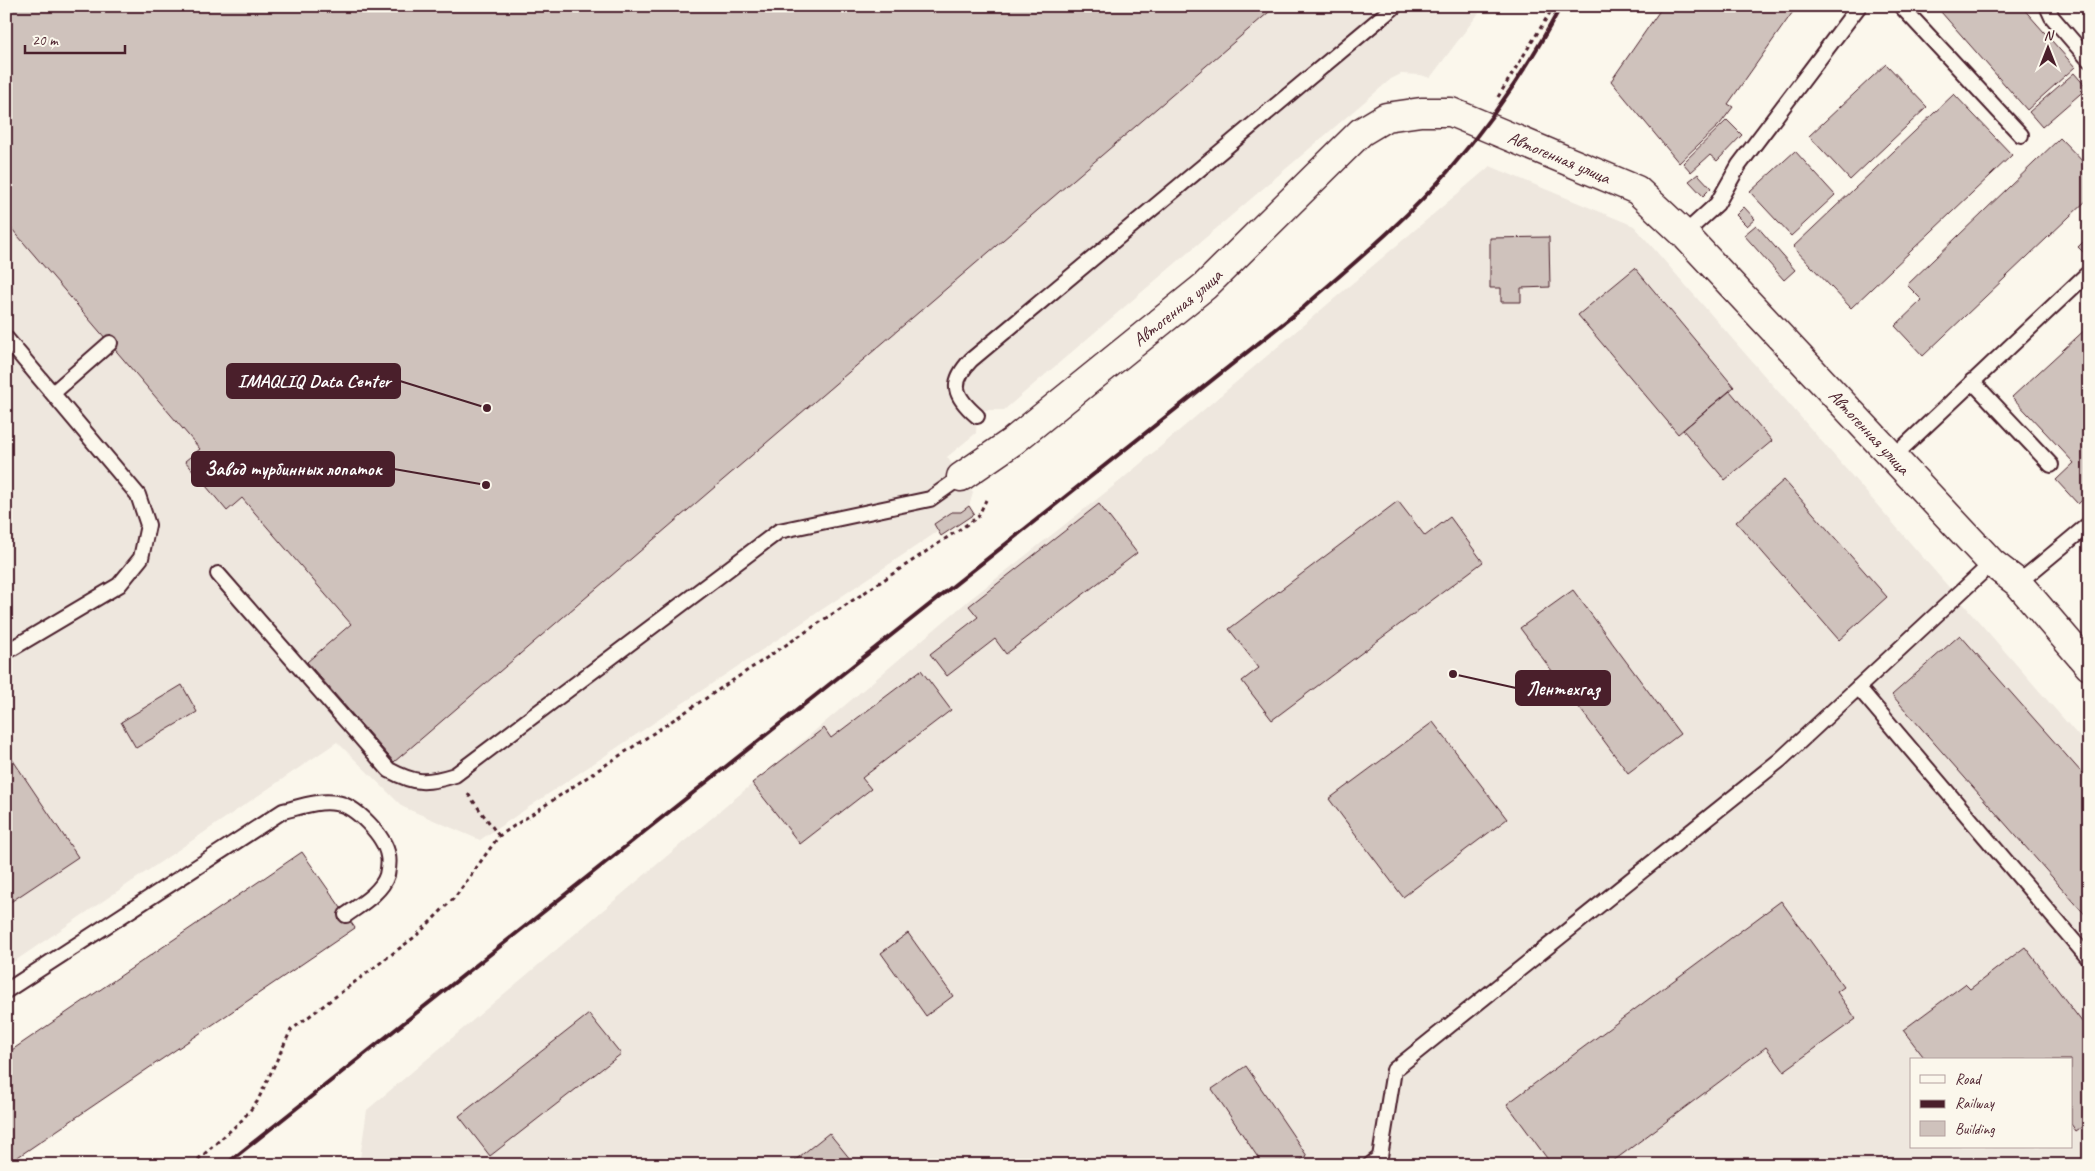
<svg xmlns="http://www.w3.org/2000/svg" width="2095" height="1171" font-family="Caveat,sans-serif">
<rect width="100%" height="100%" fill="#fbf7ec"/>
<filter id="ink" filterUnits="userSpaceOnUse"><feTurbulence type="fractalNoise" baseFrequency=".02" numOctaves="2"/><feDisplacementMap in="SourceGraphic" scale="10" xChannelSelector="R" yChannelSelector="G"/><feConvolveMatrix kernelMatrix="1 2 1 2 8 2 1 2 1" color-interpolation-filters="sRGB"/></filter>
<g filter="url(#ink)">
<path fill="#eee7de" fill-rule="evenodd" d="M6,6H1484L1430,78L1421,75L1401,74L1391,79L1004,410H981L977,416L976,433L947,457L973,493L969,506L974,514L941,536L937,532L480,840L403,807L337,742L6,967Z
M1490,166L1634,226L2089,748V1165H359L367,1110L968,601L1120,481ZM1911,1060H2071V1147H1911Z"/>
<path fill="#cfc2bc" stroke="#4a1f2b" d="M6,6H1276L394,762L307,662L351,624L242,498L227,511L185,461L200,449L6,222Z
M1663,6H1797L1728,104L1733,107L1720,124L1679,163L1611,81Z
M1947,6H2021L2075,67L2027,110L1941,12Z
M1886,64L1927,107L1850,180L1809,136Z
M2074,73L2087,88L2042,127L2029,112Z
M1954,94L2012,155L1851,308L1793,247Z
M1727,120L1742,135L1717,161L1710,155L1691,172L1683,163Z
M2060,138L2089,168V198L1923,356L1895,326L1922,300L1907,285Z
M1795,151L1835,195L1791,236L1750,192Z
M1698,174L1711,188L1703,196L1689,181Z
M1744,207L1755,219L1747,226L1736,215Z
M1756,225L1795,270L1784,280L1744,235Z
M2089,236V258L2078,247Z
M1549,237L1550,287L1521,288V302H1501V288H1490V238Z
M1635,268L1734,387L1678,434L1578,315Z
M2089,326V494L2078,504L2056,480L2074,463L2012,397Z
M1730,391L1772,441L1725,480L1683,430Z
M1784,480L1887,597L1839,640L1736,522Z
M1398,501L1425,536L1450,517L1483,562L1272,720L1242,681L1259,668L1229,629Z
M1099,504L1137,553L1006,654L995,639L947,676L930,654L978,617L969,606Z
M969,506L974,514L941,536L934,524L952,512H961Z
M1573,590L1680,734L1628,773L1520,628Z
M1960,635L2089,781V919L1892,695Z
M921,670L951,710L862,778L871,789L800,844L752,783L824,728L831,738Z
M182,685L197,712L136,748L121,722Z
M1433,722L1507,819L1403,897L1329,799Z
M6,750L78,857L6,905Z
M302,852L355,928L6,1165V1054Z
M1781,901L1844,987L1837,992L1856,1019L1784,1071L1766,1047L1608,1165H1552L1507,1104Z
M908,933L953,996L926,1016L881,953Z
M2025,947L2089,1031V1122L2076,1131L2071,1124V1060H1926L1903,1030L1965,984L1970,989Z
M589,1014L621,1054L490,1156L459,1116Z
M1246,1066L1307,1156L1294,1165H1263L1212,1089Z
M829,1133L855,1165H789Z"/>
<g fill="none" stroke-linecap="round" stroke-linejoin="round">
<defs>
<path id="service" d="M1901,6L2021,135
M2047,6L2052,17L2089,60
M1684,234L1717,204L1739,165L1859,6
M6,338L138,495L148,525L141,558L119,585L6,652
M1972,381L2051,465
M53,393L110,343
M977,416C954,396 949,383 971,360L1395,6
M1893,457L2086,275
M218,574L389,770C415,784 426,784 455,775L779,531L930,499L961,477
M2018,583L2089,524
M1858,687L2089,959
M6,991L283,811C300,807 318,800 336,803C355,805 385,836 388,856C389,860 388,870 387,875C382,892 360,905 346,915
M1370,1165L1380,1157L1394,1070L1780,760L1992,563"/>
<g id="minor">
<path id="s1" d="M961,477L1012,442L1205,286L1361,132L1386,117L1421,112H1451L1637,190L1684,234L1992,563L2018,583L2089,666"/>
</g>
</defs>
<use href="#service" stroke="#4a1f2b" stroke-width="18"/>
<use href="#minor" stroke="#4a1f2b" stroke-width="31"/>
<path stroke="#4a1f2b" stroke-width="3" stroke-dasharray="4 4" stroke-linecap="butt" d="M1498,97L1554,6
M468,794L499,836
M192,1165L241,1121L257,1102L291,1030L416,936L456,896L499,836L978,517L986,500"/>
<use href="#service" stroke="#fbf7ec" stroke-width="14"/>
<use href="#minor" stroke="#fbf7ec" stroke-width="28"/>
<path stroke="#4a1f2b" stroke-width="4" d="M225,1165L1304,307C1354,263 1406,220 1450,169C1493,119 1530,64 1561,6"/>
</g>
</g>
<g text-anchor="middle" stroke-width="4" stroke-linejoin="round" paint-order="stroke">
<g font-size="18" fill="#4a1f2b" stroke="#fbf7ec">
<text dy="6" stroke="none"><textPath href="#s1" startOffset="741">Автогенная улица</textPath></text>
<text dy="6" stroke="none"><textPath href="#s1" startOffset="275">Автогенная улица</textPath></text>
<text dy="6" stroke="none"><textPath href="#s1" startOffset="1161">Автогенная улица</textPath></text>
</g>
</g>
<path fill="none" stroke="#4a1f2b" stroke-width="2" d="M487 408L400 381M486 485L394 469M1453 674L1516 688"/>
<g fill="#4a1f2b" stroke="#fbf7ec" stroke-width="2">
<circle cx="487" cy="408" r="5"/>
<circle cx="486" cy="485" r="5"/>
<circle cx="1453" cy="674" r="5"/>
</g>
<g fill="#4a1f2b" stroke="#4a1f2b" stroke-width="2">
<rect x="227" y="364" width="173" height="34" rx="5"/>
<rect x="192" y="452" width="202" height="34" rx="5"/>
<rect x="1516" y="671" width="94" height="34" rx="5"/>
</g>
<g font-size="19" text-anchor="middle" font-weight="bold" fill="#fff">
<text x="314" y="387">IMAQLIQ Data Center</text>
<text x="293" y="475">Завод турбинных лопаток</text>
<text x="1563" y="695">Лентехгаз</text>
</g>
<rect width="2095" height="1171" fill="none" stroke="#fbf7ec" stroke-width="25"/>
<rect x="12" y="12" width="2070" height="1146" fill="none" stroke="#4a1f2b" stroke-width="2" filter="url(#ink)"/>
<rect x="1910" y="1058" width="162" height="90" fill="#fbf7ec" stroke="#b4a19f"/>
<rect x="1920" y="1075" width="25" height="8" fill="#fbf7ec" stroke="#b4a19f"/>
<text x="1955" y="1084" font-size="15" fill="#4a1f2b">Road</text>
<rect x="1920" y="1100" width="25" height="8" fill="#4a1f2b" stroke="#b4a19f"/>
<text x="1955" y="1108" font-size="15" fill="#4a1f2b">Railway</text>
<rect x="1920" y="1121" width="25" height="15" fill="#cfc2bc" stroke="#b4a19f"/>
<text x="1955" y="1134" font-size="15" fill="#4a1f2b">Building</text>
<g transform="translate(2048 48)" stroke="#fbf7ec" stroke-width="4" paint-order="stroke">
<path d="M0-4L9 19L0 12L-9 19Z" fill="#4a1f2b"/>
<text y="-8" font-size="14" font-weight="bold" text-anchor="middle" fill="#4a1f2b">N</text>
</g>
<path d="M25 45v8h100v-8" fill="none" stroke="#4a1f2b" stroke-width="2.5"/>
<text x="32" y="45" font-size="15" fill="#4a1f2b" stroke="#fbf7ec" stroke-width="4" paint-order="stroke">20 m</text>
</svg>
